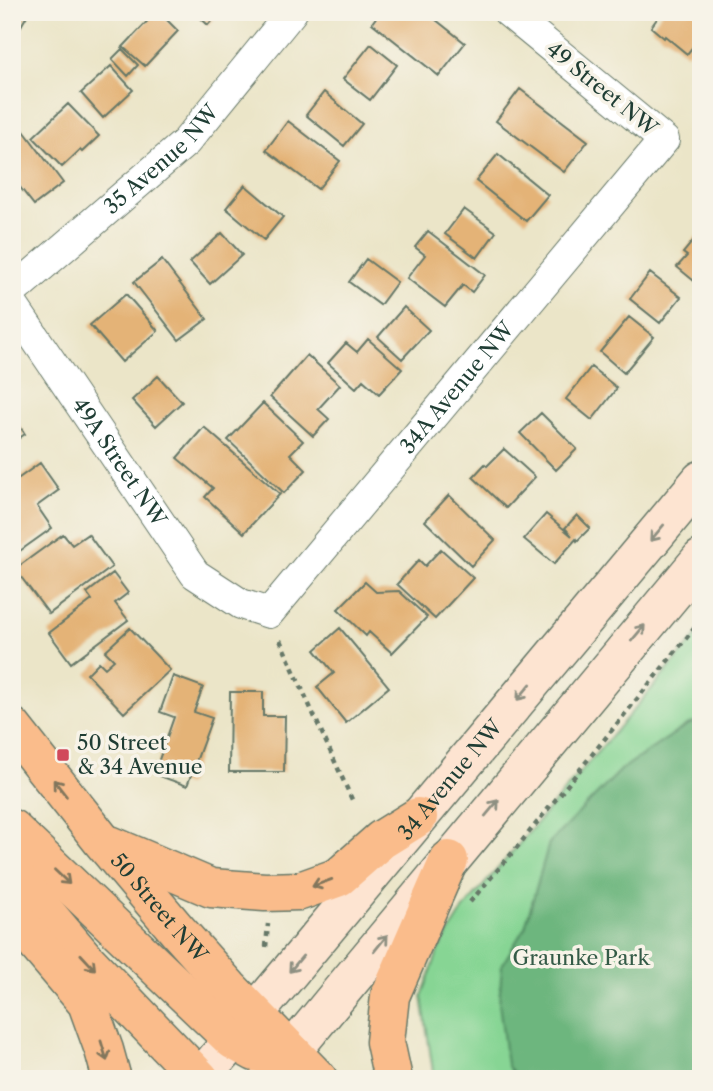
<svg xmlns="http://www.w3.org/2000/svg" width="713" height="1091" font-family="'Libre Caslon Text',serif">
<rect width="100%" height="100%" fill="#f7f3e8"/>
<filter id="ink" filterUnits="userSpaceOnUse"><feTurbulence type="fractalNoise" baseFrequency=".0143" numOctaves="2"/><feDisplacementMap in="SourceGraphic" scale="14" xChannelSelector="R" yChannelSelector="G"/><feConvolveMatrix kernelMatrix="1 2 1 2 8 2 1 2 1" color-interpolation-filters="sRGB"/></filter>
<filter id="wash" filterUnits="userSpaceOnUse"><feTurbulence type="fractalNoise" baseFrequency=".00686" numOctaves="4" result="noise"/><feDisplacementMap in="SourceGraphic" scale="28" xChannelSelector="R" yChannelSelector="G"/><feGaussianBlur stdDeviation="1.57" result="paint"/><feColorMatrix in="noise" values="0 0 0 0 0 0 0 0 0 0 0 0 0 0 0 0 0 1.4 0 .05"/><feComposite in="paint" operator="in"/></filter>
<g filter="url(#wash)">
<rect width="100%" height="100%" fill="#ebe5c8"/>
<path fill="#87d594" stroke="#538964" stroke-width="2" d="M701,631V1079H434L422,996L439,949L465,907Z"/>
<path fill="#6db67e" stroke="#467a59" stroke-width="2" d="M701,720V1079H517L507,1065L499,1003L502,965L525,927L549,843L622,769L687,725Z"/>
<g id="blocks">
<path fill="#e4b377" d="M12,12H29L17,33L12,30Z
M156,12H159L178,31L145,66L123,47Z
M194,12H219L208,25Z
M380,12H426L465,43L439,76L372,23Z
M662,12H701V37L687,54L665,36L664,38L651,27Z
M371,44L397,65L370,100L343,79Z
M122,49L138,65L128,76L112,59Z
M111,66L133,90L103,118L81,93Z
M520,89L588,141L564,172L496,121Z
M324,92L362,124L344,146L306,115Z
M68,104L99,136L82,152L80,150L62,167L33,137Z
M288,121L340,161L318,189L266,150Z
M24,131L63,183L34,205L12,177V140Z
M498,154L548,195L526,221L476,181Z
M245,185L283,217L264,240L226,208Z
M464,209L496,232L477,258L445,234Z
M428,231L485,275L472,292L463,285L445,307L407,278L425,255L415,247Z
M701,231V282L699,285L677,267L687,256L683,253Z
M222,233L242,255L210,284L190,262Z
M366,259L397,282L380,305L349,282Z
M162,260L207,319L179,340L134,282Z
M650,273L681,297L660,323L630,299Z
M126,294L158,331L122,362L90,325Z
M404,307L429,330L402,359L378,337Z
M629,317L654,337L624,373L600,352Z
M368,339L402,369L379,394L363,380L356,388L328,363L346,343L357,352Z
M307,355L340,385L318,409L329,419L313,436L270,397Z
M591,367L617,388L592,420L566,399Z
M158,376L182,402L156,426L132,400Z
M263,403L303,441L290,454L306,470L284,493L228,440Z
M541,413L577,449L556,470L520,433Z
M12,415L25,434L12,443Z
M204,427L280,494L244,533L205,497L213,488L177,458Z
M504,449L535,477L506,508L473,477L485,464L487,466Z
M40,463L59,490L37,506L52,528L17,553L12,547V483Z
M449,495L495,540L471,566L425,521Z
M546,514L572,536L565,528L577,515L590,528L577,541L576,539L554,564L524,539Z
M63,534L72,545L88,534L112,567L49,614L15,569Z
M441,549L473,578L435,619L397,584L419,560L425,566Z
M113,573L128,593L115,603L128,620L71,663L49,633L92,600L87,593Z
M365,582L376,592L399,591L427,617L392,653L369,632L366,636L338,609Z
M130,628L170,670L124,713L87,674L99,662L105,668L114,660L105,651Z
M340,628L389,687L346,723L317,687L334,673L315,650Z
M173,676L203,687L194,712L212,718L187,786L154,774L174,717L160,712Z
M230,692H263V716H285L284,772H229Z"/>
</g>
</g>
<g filter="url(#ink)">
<use href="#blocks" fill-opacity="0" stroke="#667868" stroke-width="2"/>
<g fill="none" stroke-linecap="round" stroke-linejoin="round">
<defs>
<g id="street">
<path id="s1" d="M12,292L186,142L292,12"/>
<path id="s2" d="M12,304L195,574L241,604L269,613L664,140L508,12"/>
</g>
<g id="secondary">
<path id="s3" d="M200,1079L701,480"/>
<path d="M269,1079C412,905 556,732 701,559"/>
</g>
<g id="primary">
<path id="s4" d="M12,727L102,841L177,930L229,988L318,1079"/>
<path d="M12,829L233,1040L255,1052L272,1056L291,1052"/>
<path d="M110,845L211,888L265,892L300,891L339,877L381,840L418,817"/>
<path d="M12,873L84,958L200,1079"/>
<path d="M12,915L87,1003L104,1050L112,1079"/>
<path d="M393,1079L385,1042L390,996L449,860"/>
</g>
</defs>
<use href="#street" stroke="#667868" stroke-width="32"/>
<use href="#secondary" stroke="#667868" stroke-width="41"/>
<use href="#primary" stroke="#667868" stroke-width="41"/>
<path stroke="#667868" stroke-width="4.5" stroke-dasharray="5 5" stroke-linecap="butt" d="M280,640L354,804
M470,902L514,851L701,620
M266,947L268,924"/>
<use href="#street" stroke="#fff" stroke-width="30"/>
<use href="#secondary" stroke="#fde4d1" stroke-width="38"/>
<use href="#primary" stroke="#fabc8b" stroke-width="38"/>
</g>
<defs><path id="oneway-shaft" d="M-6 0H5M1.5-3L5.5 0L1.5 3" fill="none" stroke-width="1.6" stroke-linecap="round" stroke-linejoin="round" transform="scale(1.75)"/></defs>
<g stroke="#8e9082">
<use href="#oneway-shaft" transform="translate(657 533) rotate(130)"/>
<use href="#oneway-shaft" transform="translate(638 633) rotate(-50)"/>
<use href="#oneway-shaft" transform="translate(524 692) rotate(130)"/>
<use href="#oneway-shaft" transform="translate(492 808) rotate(-50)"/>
<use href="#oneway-shaft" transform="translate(381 943) rotate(-51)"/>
<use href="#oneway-shaft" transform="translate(296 964) rotate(130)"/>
</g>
<g stroke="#82765b">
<use href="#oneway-shaft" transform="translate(60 788) rotate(-128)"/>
<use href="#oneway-shaft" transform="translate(62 877) rotate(44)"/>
<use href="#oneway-shaft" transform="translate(322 883) rotate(160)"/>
<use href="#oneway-shaft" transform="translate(88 962) rotate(47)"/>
<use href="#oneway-shaft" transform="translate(104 1051) rotate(73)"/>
</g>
</g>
<rect fill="#d1495b" stroke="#f7f3e8" stroke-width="2.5" x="56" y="748" width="14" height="14" rx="3.5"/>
<g text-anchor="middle" stroke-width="7" stroke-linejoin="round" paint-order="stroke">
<g font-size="21" fill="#1f3d34" stroke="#f7f3e8">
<text transform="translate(602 89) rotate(39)" y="7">49 Street NW</text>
<text dy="7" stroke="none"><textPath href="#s1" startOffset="200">35 Avenue NW</textPath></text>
<text dy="7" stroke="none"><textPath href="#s2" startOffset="704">34A Avenue NW</textPath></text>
<text dy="7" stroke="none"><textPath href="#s2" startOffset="191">49A Street NW</textPath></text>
<text dy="7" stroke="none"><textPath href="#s3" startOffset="390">34 Avenue NW</textPath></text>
<text dy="7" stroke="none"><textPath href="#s4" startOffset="233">50 Street NW</textPath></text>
</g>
<g font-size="21" fill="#1f3d34" stroke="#f7f3e8" text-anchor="start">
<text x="77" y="750">50 Street<tspan x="77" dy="24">&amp; 34 Avenue</tspan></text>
</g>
<g font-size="21" fill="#345b47" stroke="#f7f3e8">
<text x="581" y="965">Graunke Park</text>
</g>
</g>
<rect width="713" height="1091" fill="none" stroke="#f7f3e8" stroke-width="42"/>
</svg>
